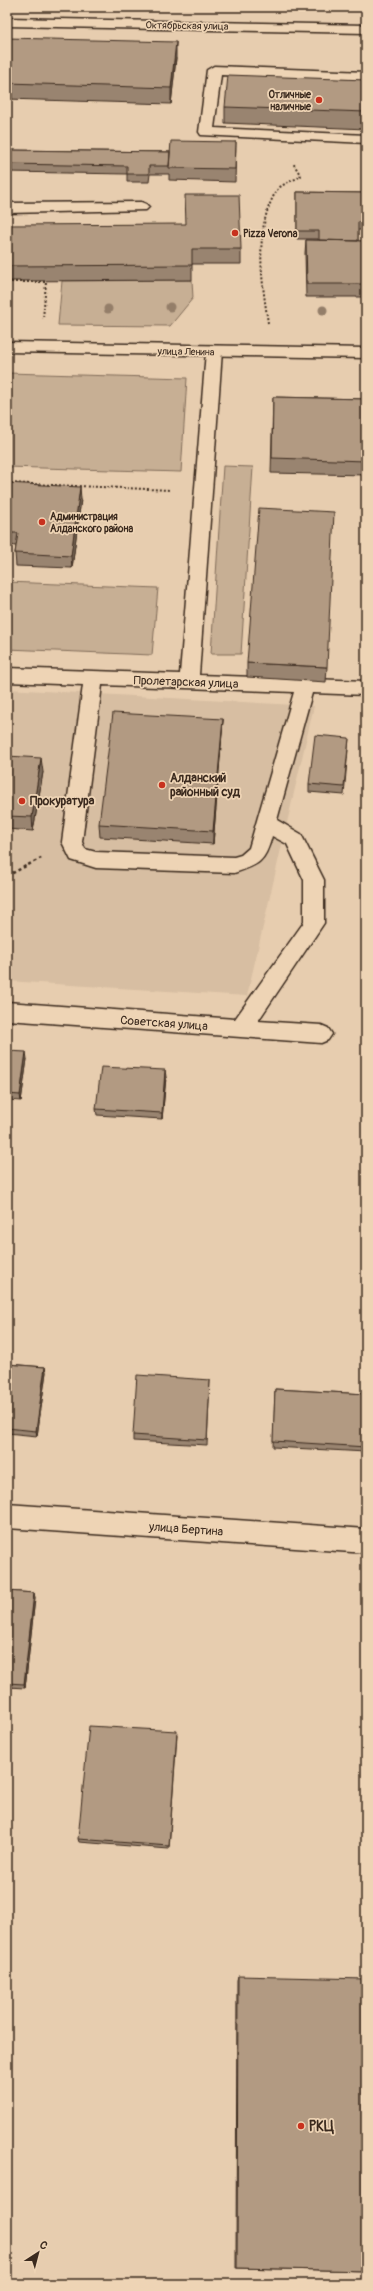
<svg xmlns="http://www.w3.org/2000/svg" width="373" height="2291" font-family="Pangolin,sans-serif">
<rect width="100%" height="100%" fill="#e7cdaf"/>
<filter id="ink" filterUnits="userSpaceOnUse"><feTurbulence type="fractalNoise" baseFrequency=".025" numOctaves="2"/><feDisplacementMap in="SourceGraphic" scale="8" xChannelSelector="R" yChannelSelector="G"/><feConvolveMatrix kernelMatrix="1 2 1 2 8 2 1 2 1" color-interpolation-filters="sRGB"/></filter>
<g filter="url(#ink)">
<path fill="#d7bea2" d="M7,689L314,706L247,996L7,981Z"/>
<path fill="#c7af94" stroke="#816c59" d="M192,280L193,298L170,326L58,325L62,281Z
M7,373L187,378L181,472L7,467Z
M223,466L253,467L241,654H211Z
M7,582L158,588L152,655L7,649Z"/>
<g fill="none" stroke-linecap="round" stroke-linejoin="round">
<defs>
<path id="minor" d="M214,66L366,72V80L221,75L214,128L366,135V143L201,135L199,132L207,70Z
M141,202L146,204L149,207L146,210L7,213V203Z
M214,346L220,347L222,351L199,675L366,681V695L312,693L277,820L301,834L324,880V923L258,1021L321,1025L328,1028L332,1034L328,1040L321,1043L7,1020V1002L235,1019L304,922V880L287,844L272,836C265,862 259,865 234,873L96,868L71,860L62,842L83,685L7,682V668L180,674L206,351L208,347ZM102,685L294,692L249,848L241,855L234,857L96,852L85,849L82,842Z
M7,1504L366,1529V1553L7,1528Z"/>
<path id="major" d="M7,18L366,25V33L7,26Z
M7,342L366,348V358L7,352Z"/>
</defs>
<use href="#minor" stroke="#3b2a1e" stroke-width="3"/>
<use href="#major" stroke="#3b2a1e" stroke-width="3"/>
<path stroke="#3b2a1e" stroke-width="2" stroke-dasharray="2 2" stroke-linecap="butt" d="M7,282H46L43,319
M268,323C262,281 253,228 277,190C281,184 295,180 301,176L293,163
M7,483L170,490"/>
<path stroke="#3b2a1e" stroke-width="2.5" stroke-dasharray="3 3" stroke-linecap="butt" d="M7,876L43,857"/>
<use href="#minor" fill="#eed4b5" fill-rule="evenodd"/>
<use href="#major" fill="#eed4b5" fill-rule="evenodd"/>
</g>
<g fill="#947e69">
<circle cx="170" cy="307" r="4.5"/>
<circle cx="108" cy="309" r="4.5"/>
<circle cx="323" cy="310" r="4.5"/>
</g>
<path fill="#998470" stroke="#3b2a1e" d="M7,38L176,58L171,104L7,99Z
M366,80V129L225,123V107Z
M236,142L235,182L169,180V174H150L149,182H127V174L7,172V150L170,152Z
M297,192L366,193V230H358V241H366V297H306L305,253L306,240H318V239H297Z
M7,225L241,249V264H192V280L7,281Z
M273,397L366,399V475L271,473Z
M7,483L81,499L72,568L16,566L15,553L16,546L7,545Z
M247,663L327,667L326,682L247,677Z
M223,719L222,733L213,844L100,837L99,824Z
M349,738L344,795L309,792V784Z
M7,756L43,772L33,831L7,829Z
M7,1051L27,1059L21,1101L7,1100Z
M166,1077L162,1119L97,1115L96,1109Z
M7,1364L45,1367L46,1372L37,1436L7,1433Z
M210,1380L207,1445L133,1441V1435Z
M275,1389L366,1394V1452L273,1447Z
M7,1591L34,1593L35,1598L25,1688L7,1687Z
M177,1735L169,1849L79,1842L78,1839Z
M238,1976L366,2271L236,2268L237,1980Z"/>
<path fill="#7d6c5b" stroke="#3b2a1e" d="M176,42V58L171,104V88Z
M80,487L81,499L72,568L71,556Z
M223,719L222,733L213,844V831Z
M41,758L43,772L33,831L32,817Z
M26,1052L27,1059L21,1101L20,1095Z
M165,1070L166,1077L162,1119V1113Z
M45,1367L46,1372L37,1436L36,1431Z
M34,1593L35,1598L25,1688L24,1684Z"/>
<path fill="#b29a82" stroke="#3b2a1e" d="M7,38L176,42L171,88L7,83Z
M228,75L366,80V112L225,107Z
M171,141L236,142L235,169L169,168Z
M7,150L170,152L169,166H149V174H127V166L7,164Z
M297,192L366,193V222H358V241L319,240V231H297Z
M185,195H239L241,249H192V265L7,266V225L186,224Z
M306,240L366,241V284H307Z
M273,397L366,399V461L272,458Z
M7,483L80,487L71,556L15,553L18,533H7Z
M259,508L334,512L327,667L247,663Z
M113,713L223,719L213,831L99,824Z
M315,735L349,738L344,787L309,784Z
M7,756L41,758L32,817L7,816Z
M7,1051L26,1052L20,1095L7,1094Z
M101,1067L165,1070L162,1113L96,1109Z
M7,1364L45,1367L36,1431L7,1428Z
M137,1375L210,1380L207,1440L133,1435Z
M275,1389L366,1394V1447L273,1441Z
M7,1591L34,1593L24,1684L7,1683Z
M89,1726L177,1731L169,1846L78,1839Z
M238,1976L366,1979V2271L237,2268Z"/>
</g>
<g fill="#c8321e" stroke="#eed4b5" stroke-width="1.5">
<circle cx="319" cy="100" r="4"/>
<circle cx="235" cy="233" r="4"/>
<circle cx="42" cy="522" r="4"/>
<circle cx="162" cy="785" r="4"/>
<circle cx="22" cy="801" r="4"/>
<circle cx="301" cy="2126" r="4"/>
</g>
<g text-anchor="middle" stroke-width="3.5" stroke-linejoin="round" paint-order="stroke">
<g font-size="10" fill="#3b2a1e" stroke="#eed4b5">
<text transform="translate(187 25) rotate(1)" y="4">Октябрьская улица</text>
<text transform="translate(186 351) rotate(1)" y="4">улица Ленина</text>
</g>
<g font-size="10" font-weight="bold" fill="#3b2a1e" stroke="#eed4b5" text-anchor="start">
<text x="311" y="98" text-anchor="end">Отличные<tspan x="311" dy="12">наличные</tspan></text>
<text x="243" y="237">Pizza Verona</text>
<text x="50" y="520">Администрация<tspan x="50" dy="12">Алданского района</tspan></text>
</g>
<g font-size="12" fill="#3b2a1e" stroke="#eed4b5">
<text transform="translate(186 682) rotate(2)" y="4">Пролетарская улица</text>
<text transform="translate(164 1023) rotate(4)" y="4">Советская улица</text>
<text transform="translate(186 1529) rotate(4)" y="4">улица Бертина</text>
</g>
<g font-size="12" font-weight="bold" fill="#3b2a1e" stroke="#eed4b5" text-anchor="start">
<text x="170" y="782">Алданский<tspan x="170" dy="14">районный суд</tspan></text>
<text x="30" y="805">Прокуратура</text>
</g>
<g font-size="14" font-weight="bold" fill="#3b2a1e" stroke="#eed4b5" text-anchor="start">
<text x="309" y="2131">РКЦ</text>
</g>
</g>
<rect width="373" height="2291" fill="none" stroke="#eed4b5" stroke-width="24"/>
<rect x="12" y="12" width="349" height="2267" fill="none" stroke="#3b2a1e" stroke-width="1.5" filter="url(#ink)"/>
<g transform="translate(38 2253) rotate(36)" stroke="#eed4b5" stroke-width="3" paint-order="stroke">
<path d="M0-3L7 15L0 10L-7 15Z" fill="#3b2a1e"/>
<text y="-6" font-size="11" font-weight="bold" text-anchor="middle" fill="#3b2a1e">С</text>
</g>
</svg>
